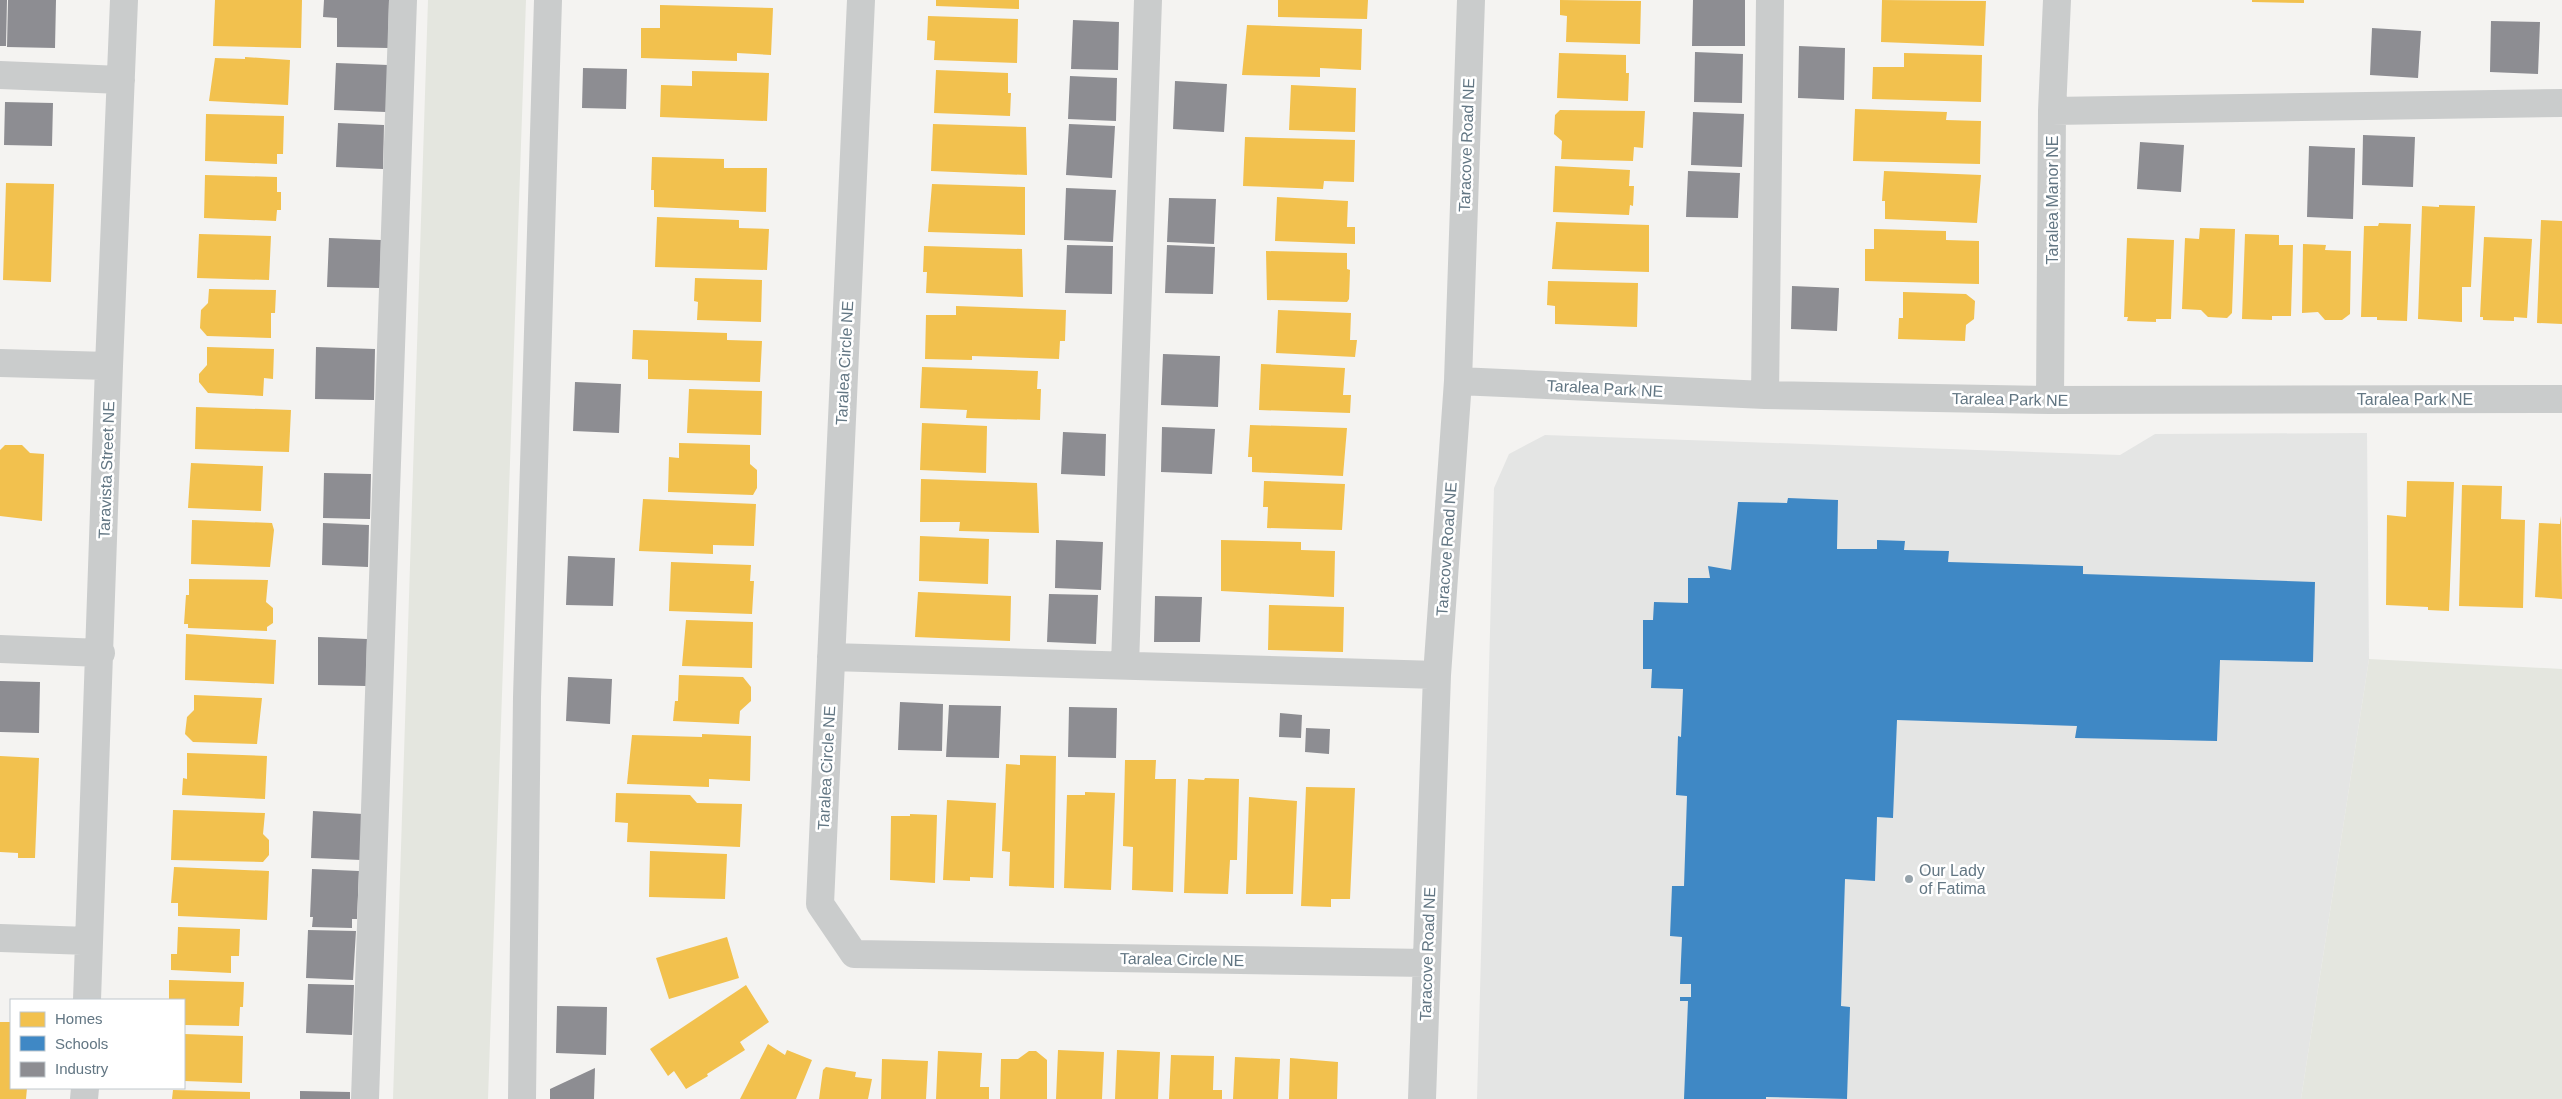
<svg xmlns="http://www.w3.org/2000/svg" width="2562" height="1099" font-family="Helvetica,sans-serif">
<rect width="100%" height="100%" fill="#f4f3f1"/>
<path fill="#e4e5e4" d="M2367,433L2369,659L2301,1099H1477L1494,488L1509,454L1545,435L2120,455L2155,434Z"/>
<path fill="#e4e6df" d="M428,0H526L488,1099H393Z
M2369,659L2562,669V1099H2301Z"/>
<path fill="#f2c14e" d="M215,0H302L301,48L213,46Z
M936,0H1019V9L936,6Z
M1278,0H1368L1367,19L1278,17Z
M1560,0L1641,1L1640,44L1566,42L1567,16L1560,15Z
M1882,0L1986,1L1984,46L1881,42Z
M2252,0H2304V3L2252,2Z
M660,5L773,8L771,55L737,53V61L641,58V28H660Z
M928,16L1018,19L1017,63L934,60L935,41L927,40Z
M1247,25L1362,29L1361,70L1320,68V77L1242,75Z
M1559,53L1626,55V73H1629L1628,101L1557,98Z
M1904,53L1982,55L1981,102L1872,99L1873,67H1904Z
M245,57L290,60L288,105L209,101L215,58L245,59Z
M936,70L1008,73V93H1011L1010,116L934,113Z
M692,71L769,73L767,121L660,117L661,85L692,86Z
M1291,85L1356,88L1355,132L1289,130Z
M1855,109L1947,112L1946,120L1981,121L1980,164L1853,161Z
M1560,110L1645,111L1643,148L1634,147L1633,161L1561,159L1562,141L1554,134L1555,115Z
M206,114L284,116L283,154H277V164L205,161Z
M933,124L1026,127L1027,175L931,171Z
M1245,137L1355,140L1354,182L1324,181L1323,189L1243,186Z
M652,157L724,159V168H767L766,212L654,207V190H651Z
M1555,166L1630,170L1629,186H1634L1633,206L1630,205L1629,215L1553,212Z
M1884,171L1981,175L1977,223L1885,219V201H1882Z
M205,175L277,177V192H281V210H277L276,221L204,218Z
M6,183L54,184L51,282L3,280Z
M932,184L1025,187V235L928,232Z
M1277,197L1348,201L1347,227H1355V244L1275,241Z
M2439,205L2475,206L2471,287H2462V322L2418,319L2422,206L2439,207Z
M657,217L739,220V228L769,229L767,270L655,267Z
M2541,220L2562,221V324L2537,323Z
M1556,222L1649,225V272L1552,269Z
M2379,223L2411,224L2407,321L2377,320V317H2361L2364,226H2378Z
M2200,228L2235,229L2232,313L2227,318L2208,317L2201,310L2182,309L2185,238L2199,239Z
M1874,229L1946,231V240L1979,241V284L1865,281V249H1874Z
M199,234L271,236L269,280L197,278Z
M2245,234L2279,235V245H2293L2291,316H2272V320L2242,319Z
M2484,237L2532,239L2527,318L2514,317V321L2483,320V317H2480Z
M2127,238L2174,240L2171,319H2156V322L2127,321L2128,317H2124Z
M2303,244L2326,245L2325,250L2351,251L2350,314L2342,320H2325L2318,312L2302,313Z
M924,246L1022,249L1023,297L926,293L927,272H923Z
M1266,251L1347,253V269L1350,270L1349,299L1347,302L1267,300Z
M695,278L762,280L761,322L697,320L698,302L694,301Z
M1548,281L1638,283L1637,327L1555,324V306L1547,305Z
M209,289L276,290L275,313H271V338L207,336L200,328L201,310L208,303Z
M1903,292L1966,294L1975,301L1974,319L1966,325L1965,341L1898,339L1899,318H1903Z
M956,306L1066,310L1065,341H1060L1059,359L972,356V360L925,359L926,315H956Z
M1278,310L1351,313L1350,340H1357L1355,357L1276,353Z
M633,330L727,333V340L762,341L760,382L648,379V360L632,359Z
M207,347L274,349L273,379L264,378L263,396L208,393L199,382V374L207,365Z
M1261,364L1345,368L1343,395H1351L1350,413L1259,410Z
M922,367L1038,371L1037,389H1041L1040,420L966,418L967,410L920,408Z
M689,389L762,391L761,435L687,433Z
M196,407L291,410L289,452L195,449Z
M922,423L987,426L986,473L920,470Z
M1250,425L1347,428L1343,476L1252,472V457H1248Z
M679,443L750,445V464L757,470V488L753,495L668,492L669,457L679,458Z
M5,445H22L30,453L44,454L42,521L0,516V450Z
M191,463L263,466L261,511L188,508Z
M921,479L1037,483L1039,533L959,531L960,522H920Z
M1264,481L1345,484L1342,530L1267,528L1268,507H1263Z
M2407,481L2454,482L2449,611L2428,610V607L2386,605L2387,515L2406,517Z
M2462,485L2502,486L2501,519L2525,520L2523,608L2459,606Z
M643,499L756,504L754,546L713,545V554L639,551Z
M2561,516L2562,599L2535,597L2539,523L2560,524Z
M192,520L272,523L274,530L270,567L191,564Z
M920,536L989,539L988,584L919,581Z
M1221,540L1301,542V550L1335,551L1334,597L1221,591Z
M671,562L751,565L750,581H754L752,614L669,611Z
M189,579L268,580L266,602L273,608V623L267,627V631L188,628V624H184L186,595H189Z
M918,592L1011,596L1010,641L915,637Z
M1269,605L1344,607L1343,652L1268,650Z
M686,620L753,622L752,668L682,666Z
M186,634L276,640L274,684L185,680Z
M679,675L743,677L751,687V701L740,711L739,724L673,721L675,701H678Z
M194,695L262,698L257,744L193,742L185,734L187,717L194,710Z
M702,734L751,736L750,781L709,779V787L627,784L632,735L702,737Z
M187,753L267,756L265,799L182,795L183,778L187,779Z
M1020,755L1056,756L1054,888L1009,886L1010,852L1002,851L1006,764L1020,765Z
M0,756L39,758L35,858H18V853L0,852Z
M1125,760H1156L1155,779H1176L1173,892L1132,890L1133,847L1123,846Z
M1205,778L1239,779L1237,860H1230L1228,894L1184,893L1188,779L1204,780Z
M1306,787L1355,788L1350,899H1331V907L1301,906Z
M1085,792L1115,793L1111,890L1064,888L1067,795H1085Z
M616,793L690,795L697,803L742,804L740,847L627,842L628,823L615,822Z
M1249,797L1297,801L1293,894H1246Z
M947,800L996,803L993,878L970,877V881L943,880Z
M173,810L265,813L263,834L269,840V855L263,862L171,860Z
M910,814L937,815L935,883L890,880L891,816H910Z
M650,851L727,854L725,899L649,897Z
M174,867L269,871L267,920L178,916V903H171Z
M178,927L240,929L239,956H231V973L171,970V954H177Z
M727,937L739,978L669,999L656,958Z
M169,980L244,982L243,1007H240L239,1026L184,1025V1000H169Z
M746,985L769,1022L740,1042L745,1050L707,1074L708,1076L686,1089L674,1071L668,1076L650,1049Z
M0,1022H11V1088H27L26,1099H0Z
M184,1034L243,1036L242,1083L184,1081Z
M768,1044L785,1055L787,1050L812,1060L796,1099H740Z
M1058,1050L1104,1052L1102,1099H1056Z
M1117,1050L1160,1052L1158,1099H1115Z
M938,1051L982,1053L980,1087H989V1099H936Z
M1029,1051H1036L1047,1060V1099H1000L1001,1059H1018Z
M1171,1055L1214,1056L1213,1090H1222V1099H1169Z
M1235,1057L1280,1059L1278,1099H1233Z
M1290,1058L1338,1062L1337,1099H1289Z
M882,1059L928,1061L926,1099H881Z
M826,1067L856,1072L855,1077L872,1079L868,1099H819L823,1070Z
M173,1090L250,1092V1099H172Z"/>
<path fill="#3f88c5" d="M1788,498L1838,500L1837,549H1877V540L1905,541L1904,550L1949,551L1948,562L2083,566V574L2315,582L2313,662L2220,660L2217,741L2075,738L2077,726L1897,720L1893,818L1877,817L1875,881L1845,879L1841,1006L1850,1007L1847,1099L1766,1097V1099H1684L1688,1001H1680V997H1691V984H1680L1682,937L1670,936L1672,886H1684L1687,796L1676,795L1678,736L1681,737L1683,689L1651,688L1652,669H1643V620H1653L1654,602L1688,603V578H1710L1708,566L1731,570L1738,502L1787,503Z"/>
<path fill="#8d8d92" d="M0,0H7L6,46H0Z
M8,0H56L55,48L7,47Z
M324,0H389L388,48L337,47V18L323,17Z
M1693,0H1745V46H1692Z
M1073,20L1119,22L1118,70L1071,69Z
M2491,21L2540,22L2538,74L2490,72Z
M2372,28L2421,31L2418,78L2370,75Z
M1799,46L1845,48L1844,100L1798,98Z
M1695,52L1743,54L1742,103L1694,102Z
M336,63L388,65L386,112L334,110Z
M583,68L627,69L626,109L582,108Z
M1070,76L1117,78L1116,121L1068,119Z
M1175,81L1227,84L1224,132L1173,129Z
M5,102L53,103L52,146L4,145Z
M1693,112L1744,114L1742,167L1691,165Z
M338,123L384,125L383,169L336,167Z
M1069,124L1115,126L1112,178L1066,175Z
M2363,135L2415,137L2413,187L2362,185Z
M2140,142L2184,145L2181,192L2137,189Z
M2309,146L2355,148L2353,219L2307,217Z
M1688,171L1740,173L1738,218L1686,217Z
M1066,188L1116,190L1113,242L1064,240Z
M1169,198L1216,199L1214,244L1167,242Z
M329,238L381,240L380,288L327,287Z
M1067,245L1113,246L1112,294L1065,293Z
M1167,245L1215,247L1213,294L1165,293Z
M1792,286L1839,288L1837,331L1791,329Z
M316,347L375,349L374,400L315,399Z
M1163,354L1220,356L1218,407L1161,405Z
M575,382L621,384L619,433L573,431Z
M1162,427L1215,429L1212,474L1161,472Z
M1063,432L1106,434L1105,476L1061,474Z
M324,473L371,474L370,519L323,518Z
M323,523L369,525L368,567L322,565Z
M1056,540L1103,542L1101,590L1055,588Z
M568,556L615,558L613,606L566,605Z
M1049,594L1098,595L1096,644L1047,642Z
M1155,596L1202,597L1200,642H1154Z
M318,637L367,639L366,686L318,685Z
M568,677L612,679L610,724L566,721Z
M0,681L40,682L39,733L0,732Z
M900,702L943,704L942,751L898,750Z
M949,705L1001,706L999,758L946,757Z
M1069,707L1117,708L1116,758L1068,757Z
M1280,713L1302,715L1301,738L1279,737Z
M1306,728L1330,729L1329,754L1305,752Z
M313,811L363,814L361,860L311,858Z
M312,869L359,871L357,919H352V928L312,927L313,917H310Z
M308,930L356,931L353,980L306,978Z
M308,984L354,985L352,1035L306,1033Z
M557,1006L607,1007L606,1055L556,1053Z
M595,1068L594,1099H550V1089Z
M300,1091L350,1092V1099H300Z"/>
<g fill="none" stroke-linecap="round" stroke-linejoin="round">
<path stroke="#cacccc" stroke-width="28" d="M861,0L820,904L854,954L1426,963
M0,75L121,80
M2052,111L2562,103
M0,363L109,366
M1458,381L1765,395L2050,400L2562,399
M1765,395L1770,0
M2050,400L2052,111L2057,0
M0,649L101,653
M831,657L1437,675
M1125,665L1148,0
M0,938L89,941
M87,1000L109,366L124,0
M84,1099L85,1088
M365,1099L403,0
M522,1099L527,697L548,0
M1422,1099L1437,675L1458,381L1471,0"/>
</g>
<circle fill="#95a2aa" stroke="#fff" stroke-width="2" cx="1909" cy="879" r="5"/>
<g text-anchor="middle" stroke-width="5" stroke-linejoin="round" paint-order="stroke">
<g font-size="16" fill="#627683" stroke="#fff">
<text transform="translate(1466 145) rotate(-88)" y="6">Taracove Road NE</text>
<text transform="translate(2052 200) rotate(-90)" y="6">Taralea Manor NE</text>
<text transform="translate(844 363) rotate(-87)" y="6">Taralea Circle NE</text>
<text transform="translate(1605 388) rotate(3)" y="6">Taralea Park NE</text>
<text transform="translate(2010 399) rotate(1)" y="6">Taralea Park NE</text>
<text x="2415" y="405">Taralea Park NE</text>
<text transform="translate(106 470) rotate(-88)" y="6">Taravista Street NE</text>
<text transform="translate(1446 549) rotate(-86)" y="6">Taracove Road NE</text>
<text transform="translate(826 768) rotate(-87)" y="6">Taralea Circle NE</text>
<text transform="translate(1427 954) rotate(-88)" y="6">Taracove Road NE</text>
<text transform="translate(1182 959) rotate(1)" y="6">Taralea Circle NE</text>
</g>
<g font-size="16" fill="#627683" stroke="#fff" text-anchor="start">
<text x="1919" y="876">Our Lady<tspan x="1919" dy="18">of Fatima</tspan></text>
</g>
</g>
<rect x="10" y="999" width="175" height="90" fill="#ffffff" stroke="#c0c8cd"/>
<rect x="20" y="1012" width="25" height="15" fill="#f2c14e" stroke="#c0c8cd"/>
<text x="55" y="1024" font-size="15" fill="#627683">Homes</text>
<rect x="20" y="1036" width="25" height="15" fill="#3f88c5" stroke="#c0c8cd"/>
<text x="55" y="1049" font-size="15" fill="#627683">Schools</text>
<rect x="20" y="1062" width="25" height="15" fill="#8d8d92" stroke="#c0c8cd"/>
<text x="55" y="1074" font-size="15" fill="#627683">Industry</text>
</svg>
